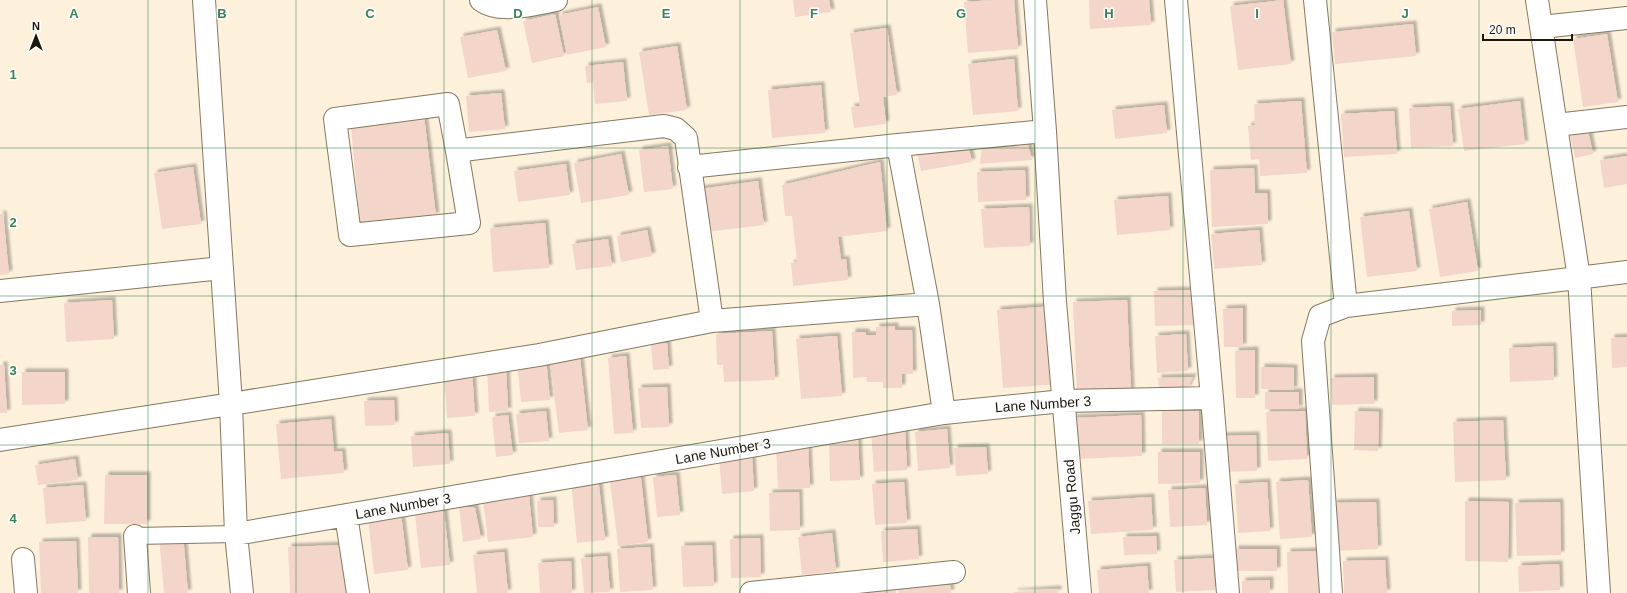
<svg xmlns="http://www.w3.org/2000/svg" width="1627" height="593" font-family="Arial,sans-serif">
<defs>
<filter id="shadow"><feDropShadow dx="3.5" dy="-3.5" stdDeviation="1" flood-color="#0004"/></filter>
</defs>
<rect width="100%" height="100%" fill="#fef1dc"/>
<path fill="#f4d5c9" filter="url(#shadow)" d="M793,0H829L831,12L795,17Z
M994,0H1014L1018,49L968,53L964,2Z
M1089,0H1149L1151,25L1090,29Z
M1283,0L1291,64L1238,70L1230,6Z
M598,7L606,47L567,55L559,15Z
M555,14L564,56L532,63L523,21Z
M1413,24L1416,56L1335,64L1332,32Z
M887,28L897,95L883,97L886,124L854,128L851,107L860,106L850,33Z
M497,30L506,71L468,78L460,37Z
M1607,34L1618,102L1583,107L1573,39Z
M677,46L687,110L649,115L639,52Z
M1014,59L1018,111L973,115L968,64Z
M623,62L627,101L595,104L593,82L587,83L585,66Z
M821,85L825,133L772,138L768,90Z
M501,93L505,129L469,132L466,96Z
M1301,101L1307,173L1260,176L1259,159L1251,160L1248,126L1255,125L1254,104Z
M1520,101L1525,144L1464,151L1458,109Z
M1164,105L1167,133L1115,139L1112,110Z
M1450,106L1453,146L1411,148L1409,108Z
M1394,111L1397,154L1344,157L1341,114Z
M424,116L436,216L360,223L351,128Z
M1588,131L1593,154L1575,158L1570,135Z
M968,144L972,162L921,171L917,153Z
M982,144L1028,145L1032,160L980,164Z
M668,146L673,189L644,192L639,150Z
M621,154L629,195L581,203L574,163Z
M1627,156V184L1604,188L1600,160Z
M880,162L887,231L838,237L841,260L846,259L848,280L793,286L791,263L797,262L792,216H785L782,185Z
M566,164L570,195L518,202L514,171Z
M193,167L201,224L162,229L154,173Z
M1254,168L1255,193H1267L1268,224L1212,227L1210,170Z
M1025,170L1026,200L978,202L977,172Z
M758,181L764,225L706,232L700,189Z
M1168,196L1170,230L1117,235L1114,200Z
M1467,202L1478,271L1440,277L1429,209Z
M1029,207L1030,246L984,248L981,209Z
M1409,211L1417,271L1367,277L1360,217Z
M0,214H3L9,274L0,275Z
M545,223L549,268L493,272L490,228Z
M647,230L652,256L621,262L617,236Z
M1259,230L1262,265L1214,269L1211,234Z
M608,239L612,266L576,270L572,244Z
M1195,290L1196,325L1155,326L1154,291Z
M112,300L114,339L66,342L64,303Z
M1127,300L1131,392L1077,394L1073,302Z
M1055,306L1060,384L1003,388L997,310Z
M1243,308V347H1224L1223,309Z
M1481,310V325L1452,326V311Z
M895,326V330H912L913,374H902V388H883V382H867L866,377L853,378L852,332H866V335H876V327Z
M772,331L775,380L724,382L723,365H717L716,334Z
M1186,334L1188,371L1157,373L1155,336Z
M837,336L842,396L801,399L796,339Z
M1627,337V367L1612,368L1611,338Z
M667,343L669,369L653,370L651,344Z
M1553,346L1554,380L1510,382L1509,348Z
M1255,350V398H1236L1235,351Z
M626,356L633,433L614,434L608,358Z
M546,358L550,400L521,402L517,360Z
M580,358L588,430L559,433L550,362Z
M0,365H4L7,413H0Z
M506,365L508,411L489,412L487,366Z
M1261,367L1294,368V390L1261,389Z
M472,371L475,416L447,418L444,373Z
M22,372H65V404L22,405Z
M1193,377L1187,389L1159,390L1158,378Z
M1374,377V404L1332,405L1331,378Z
M667,387L669,427L641,428L638,388Z
M1265,392H1299V409H1265Z
M394,400L395,425L365,426L364,401Z
M546,411L549,441L519,443L516,414Z
M1162,411H1199V444H1162Z
M1305,411L1307,459L1268,461L1266,412Z
M1355,411L1379,412L1378,451L1354,450Z
M508,415L513,455L496,457L492,417Z
M1141,415L1142,456L1075,459L1073,418Z
M331,419L334,452L342,451L344,473L281,479L276,424Z
M1503,420L1506,480L1455,482L1453,422Z
M905,429L907,470L874,472L871,431Z
M947,429L950,468L918,471L915,432Z
M448,433L450,464L413,467L411,436Z
M1256,435L1257,471L1223,472L1222,436Z
M858,439L860,480L830,481L829,440Z
M808,445L810,488L778,489L776,447Z
M986,447L988,474L956,476L954,448Z
M1158,452H1200V483L1158,484Z
M752,455L754,491L722,494L719,457Z
M75,459L78,480L38,485L35,465Z
M640,470L648,542L618,546L609,473Z
M105,475H147V524H104Z
M676,475L680,515L657,517L653,477Z
M598,477L605,540L577,543L571,480Z
M1308,480L1312,537L1280,539L1276,482Z
M904,482L907,523L875,525L872,484Z
M1267,482L1270,531L1238,533L1235,484Z
M83,485L86,521L46,524L43,488Z
M1205,488L1207,525L1170,527L1168,490Z
M799,492L800,530L770,531L769,493Z
M529,495L533,537L488,542L483,500Z
M1151,497L1153,530L1091,534L1088,501Z
M553,500L554,527H538L537,501Z
M1465,501L1509,502L1508,562L1465,561Z
M1376,502L1378,549L1335,551L1333,503Z
M1560,502L1561,555L1517,556L1515,503Z
M443,503L450,565L421,568L414,506Z
M459,506L475,508L481,539L463,542Z
M401,514L408,570L374,574L368,518Z
M917,529L919,559L883,562L881,531Z
M832,533L836,571L802,575L798,537Z
M183,535L188,593H164L159,537Z
M1156,536L1157,554L1124,555L1123,537Z
M88,537H118L119,593H89Z
M760,538L761,577L731,578L730,539Z
M76,541L78,593H41L39,542Z
M341,545L347,593H290L288,547Z
M712,545L714,586L683,587L681,546Z
M650,547L653,590L620,592L617,549Z
M1235,549H1277V571H1235Z
M1318,551L1320,593H1288L1287,552Z
M504,552L508,593H477L473,555Z
M607,556L610,592L584,593L581,558Z
M1213,558L1215,590L1176,592L1174,560Z
M1385,560L1387,593H1344L1343,561Z
M571,561L572,593H540L538,563Z
M1559,564L1560,590L1519,592L1518,566Z
M1147,566L1149,593H1099L1097,570Z
M1270,580V593H1242V581Z
M950,585L951,593H899V587Z
M896,589V593H860V591Z
M1058,589V593H1014V592Z"/>
<g fill="none" stroke-linecap="round" stroke-linejoin="round">
<defs>
<path id="service" d="M135,536L236,534"/>
<path id="minor" d="M204,0L231,404L539,355L712,321L928,304
M481,0C499,14 535,4 556,0
M1035,0L1045,131L1055,302L1080,593
M1176,0L1212,398L1228,593
M1315,0L1346,306
M1537,0L1579,278L1599,593
M1541,27L1627,18
M1556,125L1627,117
M898,145L928,304L944,413
M457,151L448,104L335,119L350,235L469,223L457,151L471,149L664,126L676,129L686,138L712,321
M689,167L898,145L1045,131
M0,291L222,268
M0,440L231,404L236,534L242,593
M346,515L358,593
M236,534L944,413L1063,401L1212,398
M135,536L139,593
M23,559L26,593
M751,593L954,572
M1331,593L1313,341L1320,316L1346,306L1627,272"/>
</defs>
<use href="#service" stroke="#857860" stroke-width="18"/>
<use href="#minor" stroke="#857860" stroke-width="24"/>
<use href="#service" stroke="#fff" stroke-width="16"/>
<use href="#minor" stroke="#fff" stroke-width="22"/>
</g>
<path fill="none" stroke="#368556" stroke-width="1" stroke-opacity="0.55" d="M148,0V593M296,0V593M444,0V593M592,0V593M740,0V593M887,0V593M1035,0V593M1183,0V593M1331,0V593M1479,0V593M0,148H1627M0,296H1627M0,445H1627"/>
<g text-anchor="middle" stroke-width="3" stroke-linejoin="round" paint-order="stroke">
<g font-size="14" fill="#1d180e" stroke="#fff">
<text transform="translate(1043 404) rotate(-4)" y="5">Lane Number 3</text>
<text transform="translate(723 451) rotate(-10)" y="5">Lane Number 3</text>
<text transform="translate(1072 497) rotate(-95)" y="5">Jaggu Road</text>
<text transform="translate(403 506) rotate(-10)" y="5">Lane Number 3</text>
</g>
</g>
<g font-size="13" text-anchor="middle" font-weight="bold" fill="#368556" stroke="#fff" stroke-width="3" stroke-linejoin="round" paint-order="stroke">
<text x="74" y="18">A</text>
<text x="222" y="18">B</text>
<text x="370" y="18">C</text>
<text x="518" y="18">D</text>
<text x="666" y="18">E</text>
<text x="814" y="18">F</text>
<text x="961" y="18">G</text>
<text x="1109" y="18">H</text>
<text x="1257" y="18">I</text>
<text x="1405" y="18">J</text>
<text x="13" y="79">1</text>
<text x="13" y="227">2</text>
<text x="13" y="375">3</text>
<text x="13" y="523">4</text>
</g>
<g transform="translate(36 36)" stroke="#ffffff" stroke-width="3" paint-order="stroke">
<path d="M0-3L7 15L0 10L-7 15Z" fill="#1d180e"/>
<text y="-6" font-size="11" font-weight="bold" text-anchor="middle" fill="#1d180e">N</text>
</g>
<path d="M1483 34v6h89v-6" fill="none" stroke="#1d180e" stroke-width="2"/>
<text x="1489" y="34" font-size="12" fill="#1d180e" stroke="#ffffff" stroke-width="3" paint-order="stroke">20 m</text>
</svg>
